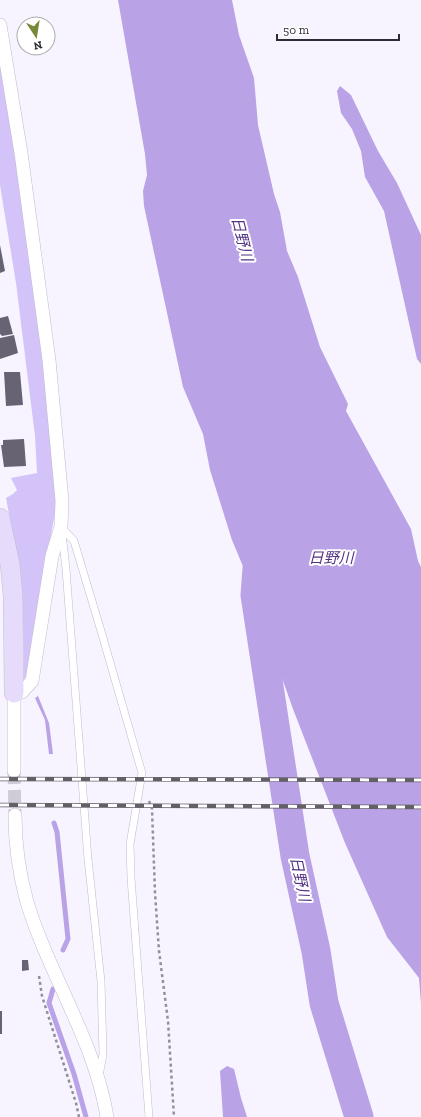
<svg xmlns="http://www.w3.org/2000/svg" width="421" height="1117" font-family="'Zilla Slab','Noto Sans JP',serif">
<rect width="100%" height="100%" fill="#f7f4ff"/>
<path fill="#d4c3f8" d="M0,50L36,295L56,486V507L26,678H24L23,615L20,573L6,498L13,494L17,490L11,478L37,473L35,436L16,283L0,185Z"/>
<path fill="#baa2e7" d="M118,0H232L239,35L254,78L258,125L274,194L280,212L287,251L298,277L320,347L348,404L346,411L411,529L418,561L421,567V1004L419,978L387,937L345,843L293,709L261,619L255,595L232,540L210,470L203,434L183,387L144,206L143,191L147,175L145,154Z
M340,86L351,95L378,151L397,183L421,235V364L417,359L384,211L365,177L361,151L352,129L341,113L337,91Z
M38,696L49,723L53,754H49L45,720L35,698Z
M227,1066L234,1069L241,1098L247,1117H223L220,1071Z"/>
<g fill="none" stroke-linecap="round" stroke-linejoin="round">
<path stroke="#baa2e7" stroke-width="5" d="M54,823L57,832L68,939L63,950
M53,989L49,1003L74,1074L86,1117"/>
<path stroke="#baa2e7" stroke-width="29" d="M258,555L255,595L295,856L316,951L324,1003L359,1117"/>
</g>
<path fill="#686372" d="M0,245L5,271L0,273Z
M8,316L13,334L2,336L0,334V318Z
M14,335L18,353L0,359V338Z
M4,372H20L23,405L6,406Z
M24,439L26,466L4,467L1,445H3V440Z
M22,960H28L29,970L22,971Z
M0,1011H2V1034H0Z"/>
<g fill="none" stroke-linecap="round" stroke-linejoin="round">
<path stroke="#cfccd6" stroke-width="13" stroke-dasharray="13 6" stroke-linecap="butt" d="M14,771L15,815"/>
<defs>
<path id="lane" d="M61,527L74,541L101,631L142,773L130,844L131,878L149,1117
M62,533L66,569L88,859L101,981L103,1054L99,1076"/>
<path id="street" d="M0,25L21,153L49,360L62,501L61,527L52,556L32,681L22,692L14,693V771
M15,815C15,844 19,873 27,902C49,975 95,1041 107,1117"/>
<path id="secondary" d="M0,518L10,564L13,596L14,693"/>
</defs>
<use href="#lane" stroke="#c1bccd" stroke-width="8"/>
<use href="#street" stroke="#c1bccd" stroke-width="14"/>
<use href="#secondary" stroke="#c1bccd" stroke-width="20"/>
<path stroke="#918f98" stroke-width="2.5" stroke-dasharray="3 3" stroke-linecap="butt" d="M149,801L152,809L155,893L159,951L168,1021L174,1117
M39,976L42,996L76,1103L79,1117"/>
<use href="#lane" stroke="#fff" stroke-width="7"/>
<use href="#street" stroke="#fff" stroke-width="13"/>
<use href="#secondary" stroke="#e7dbfb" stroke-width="19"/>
<defs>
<path id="rail" d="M0,779L421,780
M0,805L421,807"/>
</defs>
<use href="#rail" stroke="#625f67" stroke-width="4.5"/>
<use href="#rail" stroke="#fff" stroke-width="3" stroke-dasharray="9" stroke-linecap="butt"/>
</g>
<g text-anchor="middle" stroke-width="4" stroke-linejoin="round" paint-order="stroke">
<g font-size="15" font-style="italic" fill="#533283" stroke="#fff">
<text transform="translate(242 239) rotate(76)" y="5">日野川</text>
<text x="331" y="563">日野川</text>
<text transform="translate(300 879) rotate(78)" y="5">日野川</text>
</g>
</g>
<g transform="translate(36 36) rotate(168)"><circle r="19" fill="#ffffff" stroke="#ababad"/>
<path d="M0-3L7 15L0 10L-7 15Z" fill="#778837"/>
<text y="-6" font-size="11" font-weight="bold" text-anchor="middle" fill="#2e2c33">N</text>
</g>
<path d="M277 34v6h122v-6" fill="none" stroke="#2e2c33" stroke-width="2"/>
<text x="283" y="34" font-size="12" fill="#2e2c33" stroke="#ffffff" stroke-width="3" paint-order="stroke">50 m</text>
</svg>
